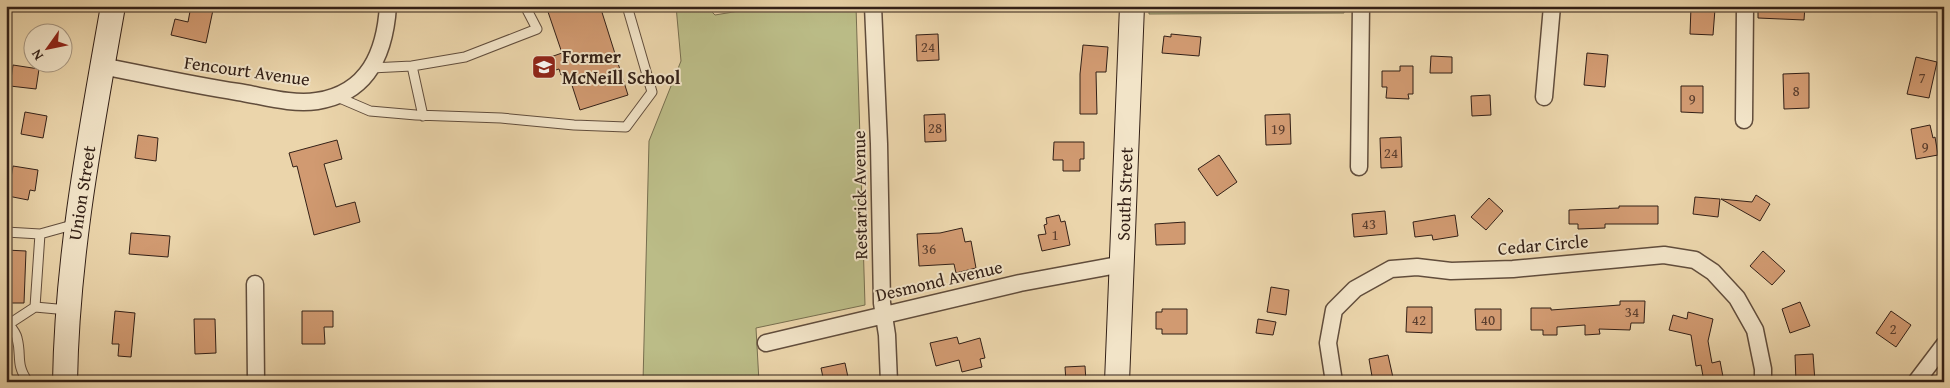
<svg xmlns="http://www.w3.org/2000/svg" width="1950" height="388" font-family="'Gentium Book Plus',serif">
<rect width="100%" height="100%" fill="#ebd5ab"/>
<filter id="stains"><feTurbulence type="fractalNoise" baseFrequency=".004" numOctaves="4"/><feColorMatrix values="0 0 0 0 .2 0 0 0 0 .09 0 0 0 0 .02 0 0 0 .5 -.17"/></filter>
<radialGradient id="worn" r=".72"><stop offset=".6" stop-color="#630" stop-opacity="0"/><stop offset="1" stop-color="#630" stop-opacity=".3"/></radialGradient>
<path fill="#bbbc87" stroke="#776e4f" d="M676,6H706L715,15L751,9V6H856L865,305L756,328L759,382H643L649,141L681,61Z
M1149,6H1345L1344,13L1149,14Z"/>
<path fill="#d19a71" stroke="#332017" d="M191,6L213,10L206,43L171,35L175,19L188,22Z
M546,6H600L628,95L580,110L568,73L561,75L559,69L549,72L545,59L562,53Z
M1695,6H1710V9H1715L1713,35L1690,34L1691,7Z
M1758,6H1805L1804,20L1758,18Z
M938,34L939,60L917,61L916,35Z
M1171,34L1201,37L1199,56L1162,53L1164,36L1171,37Z
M1083,45L1108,47L1106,72H1096L1097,114H1080V74Z
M1587,53L1608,55L1605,87L1584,85Z
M1431,56L1452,57V73H1430Z
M1916,57L1937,62L1929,98L1907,94Z
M13,65L39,69L36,89L10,86Z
M1400,66H1413V94H1408L1409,99L1386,98L1387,87H1382V71H1400Z
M1809,73V108L1784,109L1783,74Z
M1681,86H1703V113L1681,112Z
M1490,95L1491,115L1472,116L1471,96Z
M25,112L47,116L43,138L21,134Z
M945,114L946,141L925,142L924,115Z
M1290,114L1291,144L1266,145L1265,115Z
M1930,125L1933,138L1935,137L1938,155L1916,159L1911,129Z
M138,135L158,138L156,161L135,158Z
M1401,137L1402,167L1381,168L1380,138Z
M337,140L342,159L324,164L336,207L355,202L360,222L314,235L297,166L293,167L289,153Z
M1054,142H1084V159H1080V171H1063V160H1053Z
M1219,155L1237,182L1217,196L1198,169Z
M13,166L38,170L35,191L30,190L28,200L8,196Z
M1756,195L1770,204L1760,221L1721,199L1752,202Z
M1695,197L1720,199L1718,217L1693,214Z
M1489,198L1503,211L1486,230L1471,217Z
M1619,206H1658V224H1605V228L1578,229V224H1569V210L1619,208Z
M1385,211L1387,234L1354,237L1352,214Z
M1059,215L1061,222L1065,221L1070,245L1042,251L1038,235L1046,234L1044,225L1047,224L1046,218Z
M1455,215L1458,236L1433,240L1432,235L1415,237L1413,222Z
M1185,222V244L1156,245L1155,224Z
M962,228L965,242L971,241L976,268L956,273L954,264L919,266L917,234L940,233Z
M131,233L170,236L168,257L129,254Z
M6,250L26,251L24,303H8L9,283H6Z
M1763,251L1785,271L1772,285L1750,266Z
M1271,287L1289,290L1286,315L1267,312Z
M1620,301H1645L1644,323H1631L1630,330L1599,329L1600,334L1585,335V325L1557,327V335H1543V330H1531V308H1551V310L1620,305Z
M1800,302L1810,326L1790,333L1782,309Z
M1407,307H1432V333L1406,332Z
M1162,309H1187V334H1162V329H1156V312H1162Z
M1475,309H1501V330H1476Z
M115,311L135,313L131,357L118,356L119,344H112Z
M302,311H333V327H324L325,344H302Z
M1891,311L1911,325L1896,347L1876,333Z
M1688,312L1713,319L1708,341L1712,363L1720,361L1724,382H1704L1701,365L1696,366L1691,335L1669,330L1673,315L1687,319Z
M194,319H215L216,353L195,354Z
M1258,319L1276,322L1273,335L1256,333Z
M957,337L959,344L980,338L985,358L980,359L982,367L962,372L959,360L936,366L930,343Z
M1813,354L1815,382H1796L1795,355Z
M1388,355L1394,382H1373L1369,359Z
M845,363L849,382H824L821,368Z
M1085,366L1086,382H1066L1065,367Z"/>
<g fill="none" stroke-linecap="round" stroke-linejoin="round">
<defs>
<path id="service" d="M412,66L423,116
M371,68L412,66L465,57L537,29L525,6
M335,96L370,111L416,115L501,118L574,125L626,127L652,92L627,6
M6,232L40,234L76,224
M40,234L35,307L68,310
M6,321C10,326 16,332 17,338C22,357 15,363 28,382
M9,324L35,307"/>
<path id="minor" d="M873,6L879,144L882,303L887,335L889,382
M102,66C147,75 192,85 238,92C263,96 292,105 317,101C369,93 385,52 388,6
M1544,97L1552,6
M1744,120L1745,6
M1359,167L1361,6
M255,284L256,382
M766,343L1020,283L1123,264
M1334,382L1328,343L1334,310L1355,289L1391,269L1417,267L1451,271L1513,269L1664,255L1695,260L1713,272L1737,298L1755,330L1763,369V382
M1916,382L1944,345"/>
<path id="secondary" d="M65,382C67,255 91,131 113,6
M1117,382L1132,6"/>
</defs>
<use href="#service" stroke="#614d3c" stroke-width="11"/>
<use href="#minor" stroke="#614d3c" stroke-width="19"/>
<use href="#secondary" stroke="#332017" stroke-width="26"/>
<use href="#service" stroke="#f2e4c8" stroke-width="9"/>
<use href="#minor" stroke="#f2e4c8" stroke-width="16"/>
<use href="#secondary" stroke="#f2e4c8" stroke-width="24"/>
</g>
<defs>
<symbol id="school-square" viewBox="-11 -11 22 22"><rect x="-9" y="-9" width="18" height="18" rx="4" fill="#8f2418" stroke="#f2e4c8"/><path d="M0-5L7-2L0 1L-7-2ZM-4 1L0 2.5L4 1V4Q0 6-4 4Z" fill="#fff"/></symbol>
</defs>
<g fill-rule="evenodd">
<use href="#school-square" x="530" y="53" width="28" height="28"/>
</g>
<g text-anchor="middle" stroke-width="4" stroke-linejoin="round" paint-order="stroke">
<g font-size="15" fill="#5a3e2e">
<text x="928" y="52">24</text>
<text x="1922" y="83">7</text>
<text x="1796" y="96">8</text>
<text x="1692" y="104">9</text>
<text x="935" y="133">28</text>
<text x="1278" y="134">19</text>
<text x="1925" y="152">9</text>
<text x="1391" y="158">24</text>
<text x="1369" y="229">43</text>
<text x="1055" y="240">1</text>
<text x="929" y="254">36</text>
<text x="1632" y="317">34</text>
<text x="1419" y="325">42</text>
<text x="1488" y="325">40</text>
<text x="1893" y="334">2</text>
</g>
<g font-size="18" font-weight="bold" fill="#332017" stroke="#f2e4c8" text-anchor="start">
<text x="562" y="63">Former<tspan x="562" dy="21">McNeill School</tspan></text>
</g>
<g font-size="18" fill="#332017" stroke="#f2e4c8">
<text transform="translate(247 71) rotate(8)" y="6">Fencourt Avenue</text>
<text transform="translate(82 193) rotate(-81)" y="6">Union Street</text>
<text transform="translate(1125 194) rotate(-88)" y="6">South Street</text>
<text transform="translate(860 195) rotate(-91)" y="6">Restarick Avenue</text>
<text transform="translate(1543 245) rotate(-5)" y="6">Cedar Circle</text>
<text transform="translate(939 281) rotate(-13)" y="6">Desmond Avenue</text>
</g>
</g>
<rect width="1950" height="388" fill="none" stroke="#ebd5ab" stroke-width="25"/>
<rect x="8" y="8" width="1935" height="373" fill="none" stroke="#332017" stroke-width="2.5"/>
<rect x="12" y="12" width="1925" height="363" fill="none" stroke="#332017"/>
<g transform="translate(48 48) rotate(237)"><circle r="24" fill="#f2e4c8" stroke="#a69681"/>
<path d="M0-4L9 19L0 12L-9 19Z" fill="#8f2418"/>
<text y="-8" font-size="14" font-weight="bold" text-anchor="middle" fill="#332017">N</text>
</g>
<rect width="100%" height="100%" filter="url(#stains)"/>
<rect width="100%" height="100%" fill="url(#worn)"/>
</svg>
